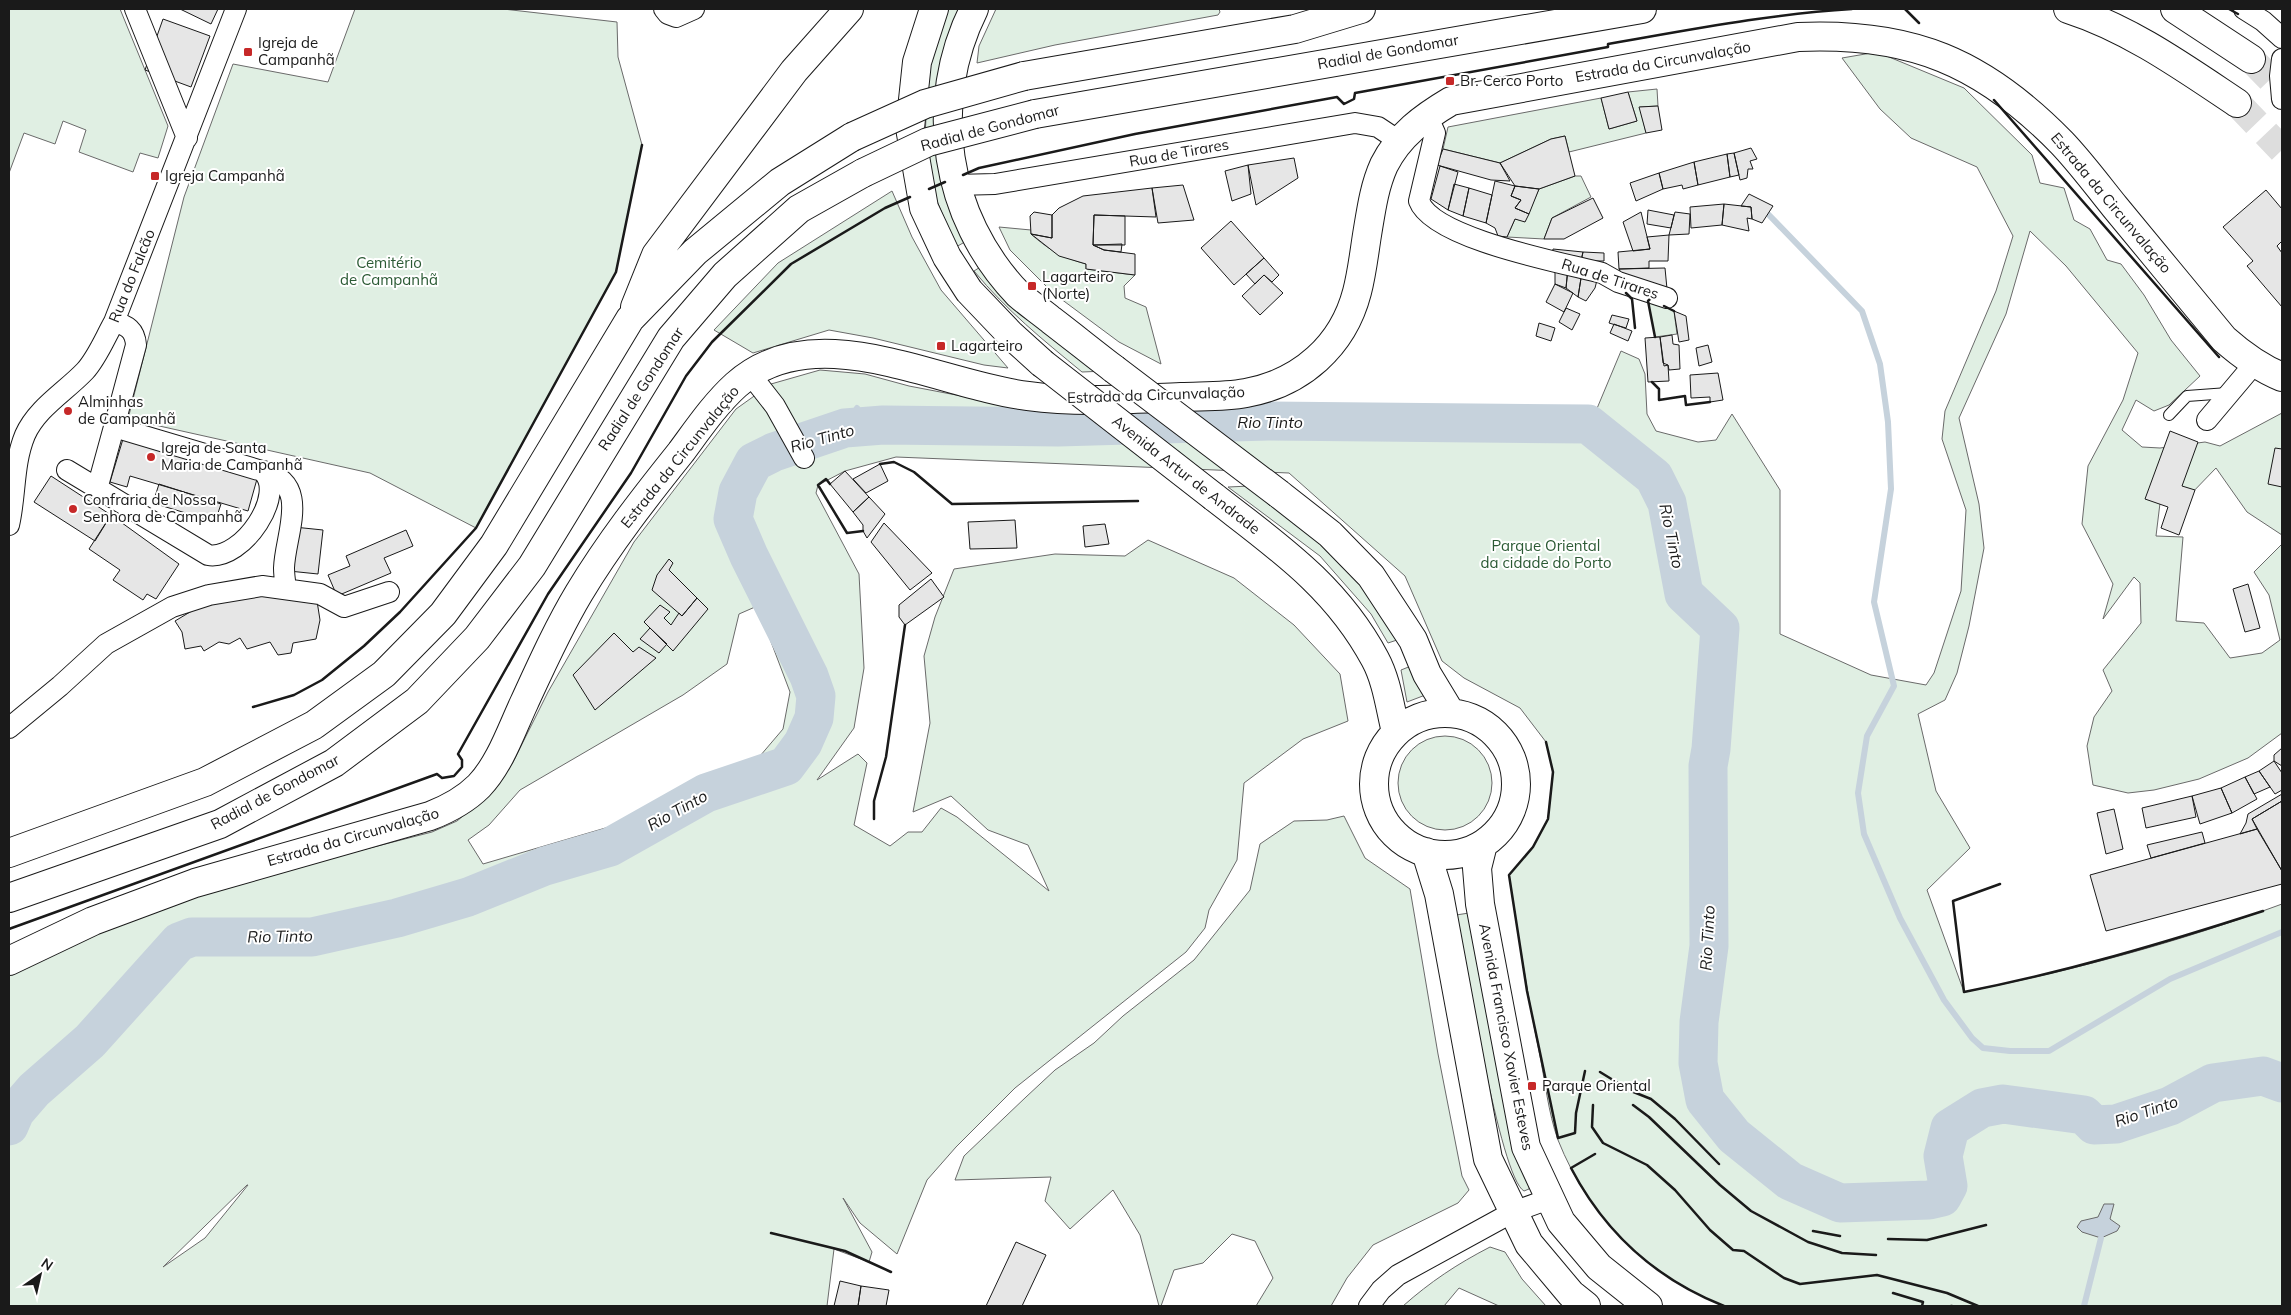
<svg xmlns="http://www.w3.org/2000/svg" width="2291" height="1315" font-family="Mulish,sans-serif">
<rect width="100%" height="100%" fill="#fff"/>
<path fill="#e0efe3" stroke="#6a6a6a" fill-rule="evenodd" d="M9,9H120L168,126L158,158L140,153L133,172L79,152L86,130L63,121L55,144L24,133L9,173Z
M355,9H503L617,22L618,57L642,145L616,272L476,528L370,473L128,419L184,197L233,64L328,82Z
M947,9H962L948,45L970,239L956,247L935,196L925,136L929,66Z
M996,9H1219L1220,12L1218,15L1055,45L977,63L979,46Z
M1877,52L1964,88L2032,155L2040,183L2064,188L2074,220L2090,229L2107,260L2121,264L2144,295L2171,340L2200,376L2169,405L2154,411L2136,400L2122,430L2142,447L2160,448L2205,442L2220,446L2282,413V535L2247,512L2216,468L2188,497L2161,495L2156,536L2183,537L2176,621L2204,623L2230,658L2262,653L2280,640L2269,595L2254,572L2282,544V733L2248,758L2199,779L2154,790L2128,793L2093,785L2087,746L2094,717L2112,691L2103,670L2141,623L2140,583L2134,577L2103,619L2113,584L2082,524L2088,466L2123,400L2138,353L2066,266L2030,231L2006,314L1959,418L1979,504L1984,548L1969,626L1957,673L1945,700L1918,714L1936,791L1970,848L1927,890L1964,992C2072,971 2179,942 2282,904V1306H1724C1647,1275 1589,1218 1558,1140C1548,1112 1545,1080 1539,1051C1527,993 1518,934 1509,875L1533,847L1548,819L1553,772L1546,742L1520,708L1464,678L1442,661L1405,576L1289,473L896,457L845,471L818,485L816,493L859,574L864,668L854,728L817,780L858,754L867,763L854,825L890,846L908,832H922L941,808L957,817L1049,891L1028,845L988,830L951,796L913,812L930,723L924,656L935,617L954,569L1055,554L1125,556L1148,540L1234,578L1294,625L1340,674L1348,721L1303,739L1244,783L1237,860L1209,910L1205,928L1186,952L1015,1088L956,1147L927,1180L897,1254L860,1223L843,1198L872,1252L869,1262L834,1249L827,1306H9V973L116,925L188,899L272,873L432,832L457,821L481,801L512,764L548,692L634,542L736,409L771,384L820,370L865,374L909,386L977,399L1245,416L1593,418L1621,351L1639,359L1645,374L1647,414L1656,431L1698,442L1716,440L1732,414L1780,490V634L1871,675L1926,685L1934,673L1961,591L1966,510L1942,439L1945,411L1996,291L2013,236L1977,167L1911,138L1880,109L1842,58ZM755,607L762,618L790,692L783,729L760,756L720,771L653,814L483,864L468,840L489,825L520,790L683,695L727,664L739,614ZM248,1185L205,1238L163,1267L247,1185Z
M1657,89L1658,106L1640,107L1646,133L1569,152L1565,136L1551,139L1500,163L1443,149L1448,127L1601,98L1609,129L1637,121L1628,92Z
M1575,176H1581L1591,197L1552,218L1544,239L1507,237L1515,219L1525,221L1539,189Z
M892,191L912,237L941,290L1008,368L984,365L873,338L829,330L753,353L714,330L778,263Z
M999,227L1031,230V234C1050,251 1062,257 1086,264V269L1135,275L1124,286L1125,298L1146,307L1161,364L1119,342L1053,293L1010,250Z
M985,264L1106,371L1082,372C1042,339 1007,311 974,271Z
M1650,299L1674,311L1677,334L1655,337L1648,301Z
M1250,486L1353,569L1400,639L1388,643L1371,614L1320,556L1228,487Z
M1411,666L1428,694L1407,702L1401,670Z
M1398 783a47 47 0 1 1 94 0a47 47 0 1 1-94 0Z
M1344,816L1365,858L1410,889L1438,1054L1462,1176L1469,1190L1458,1203L1373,1245L1347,1278L1331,1306H1256L1273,1278L1255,1241L1232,1234L1203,1263L1174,1270L1161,1306H1159L1140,1235L1113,1190L1070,1229L1045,1201L1051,1177L955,1180L964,1156L1026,1097L1055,1070L1094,1043L1123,1016L1194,960L1250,890L1260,844L1294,821L1327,820Z
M1469,913L1530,1184L1529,1189L1524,1191C1500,1178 1464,954 1456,915Z
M1490,1247L1505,1252L1522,1279L1546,1306H1499L1459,1288L1444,1306H1403C1430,1282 1457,1264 1490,1247Z"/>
<path fill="#c6d2dc" stroke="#6a6a6a" d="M2104,1204H2114L2110,1219L2120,1226L2117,1231L2101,1238L2082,1232L2077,1227L2081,1221L2098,1217Z"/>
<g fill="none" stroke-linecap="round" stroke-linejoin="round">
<path stroke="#c6d2dc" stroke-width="6" d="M1769,215L1862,311L1880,364L1888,422L1891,489L1874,602L1894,686L1867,736L1858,793L1864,834L1900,918L1944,1000L1972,1038L1983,1048L2010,1051H2049L2170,979L2282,932
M845,428L857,408
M2084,1306L2101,1238"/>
<path stroke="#c6d2dc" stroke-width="39" d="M9,1126L15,1112L34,1090L90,1041L179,942L192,937H312L397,918L468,897L545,866L610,847L706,793L786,766L803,743L814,718L816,696L809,676L749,556L733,519L738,492L754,462L774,452L845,428L883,425L1058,427L1268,421L1588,424L1654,477L1667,503L1684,594L1720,628L1711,749L1708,766L1709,946L1699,1022L1698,1063L1705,1100L1734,1136L1790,1181L1840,1203L1929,1200L1942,1197L1948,1186L1943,1156L1950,1128L1982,1108L2003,1104L2084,1115L2094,1125L2116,1124L2170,1106L2213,1083L2263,1076L2282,1083"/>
</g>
<path fill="#e6e6e6" stroke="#1a1a1a" d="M180,9H218L211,24Z
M163,19L210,36L191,87L145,70Z
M1628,92L1637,121L1609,129L1601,98Z
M1658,106L1662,130L1646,133L1639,107Z
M1565,136L1575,176L1539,189L1515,186L1500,163L1551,139Z
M1751,148L1757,159L1750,161L1753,169H1748L1747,178L1740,180L1734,153Z
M1443,149L1500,163L1510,181L1491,180L1437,165Z
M1734,153L1739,175L1730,177L1727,154Z
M1727,154L1730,177L1698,185L1694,162Z
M1294,158L1298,178L1256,205L1248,165Z
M1694,162L1698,185L1683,189L1682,185L1663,189L1659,173Z
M1248,165L1251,194L1232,201L1225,171Z
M1440,166L1458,172L1448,210L1431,199Z
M1659,173L1663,189L1636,201L1630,183Z
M1495,181L1515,186L1511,196L1521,200L1515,208L1529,214L1525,222L1515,219L1507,237L1498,236L1495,228L1486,223Z
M1454,184L1469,188L1463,216L1448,210Z
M1183,185L1194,220L1158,223L1152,188Z
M1515,186L1539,189L1529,214L1515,208L1521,200L1511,196Z
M1152,188L1156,217L1094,215L1093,245L1104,250L1135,254V275L1086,269V264L1059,256L1031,234L1052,238V215L1059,208L1083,196Z
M1469,188L1492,195L1486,223L1463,216Z
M2266,190L2282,209V241L2277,246L2282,253V307L2247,266L2253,261L2223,227Z
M1749,194L1773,206L1762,223L1752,219L1751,207L1741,206Z
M1593,198L1603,218L1564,239H1544L1552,218Z
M1724,204L1751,207L1752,219L1747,218L1749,231L1722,225Z
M1724,204L1722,225L1691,228L1690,207Z
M1648,210L1674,215L1671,228L1647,224Z
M1034,212L1052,215V238L1031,234L1030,216Z
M1641,212L1650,249L1633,251L1623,222Z
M1675,212L1690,214L1689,234L1669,235Z
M1094,215L1125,216V245H1093Z
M1231,221L1264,258L1234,285L1201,248Z
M1669,235L1668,261H1649V268L1619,269L1618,252L1650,249L1647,237Z
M1122,244L1121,252L1104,250L1093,245Z
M1553,249L1583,252L1581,261L1552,255Z
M1583,252L1604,253V261H1581Z
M1264,258L1279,275L1272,282L1264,275L1255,284L1246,274Z
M1555,265L1568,268L1566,288L1555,284Z
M1568,268L1582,272L1578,297L1566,288Z
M1665,268L1667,289L1623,277L1619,269Z
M1582,272L1598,276L1595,288L1586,301L1578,297Z
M1264,275L1283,293L1260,315L1242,296Z
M1555,284L1573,293L1564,312L1546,302Z
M1566,308L1580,314L1572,330L1559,322Z
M1674,311L1686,316L1689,340L1679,342Z
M1612,315L1629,319L1626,328L1609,323Z
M1539,323L1555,328L1551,341L1536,336Z
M1614,324L1632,331L1628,341L1610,333Z
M1672,335L1673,344L1679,345L1680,369L1669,370L1668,365L1663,363L1660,337Z
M1660,337L1664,366L1668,365L1669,381L1648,382L1645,338Z
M1708,345L1712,362L1699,366L1696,348Z
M1718,373L1723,400L1710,402V397L1691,398L1690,375Z
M2170,431L2198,442L2182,486L2195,490L2179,535L2161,528L2168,507L2145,499Z
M123,439L257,479L248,511L130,476L127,487L110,482Z
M2275,448L2282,449V487L2268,484Z
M880,464L888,481L866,493L853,479Z
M845,471L869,497L853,512L830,484Z
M51,476L111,515L95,541L34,502Z
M159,484L221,504L215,522L153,503Z
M869,497L885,514L867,538L863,531V525L853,512Z
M111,515L179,564L156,599L147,594L143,600L113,580L120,570L89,549Z
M1015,520L1017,548L970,549L968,522Z
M884,523L932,573L910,590L871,542Z
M1105,524L1109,544L1085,547L1083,526Z
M294,527L323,530L318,574L289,571Z
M406,530L413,546L384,558L391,573L337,596L328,575L350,566L346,556Z
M669,559L673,563L669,570L697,598L682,616L652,590L657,575Z
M931,579L944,597L905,625L899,617V605Z
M2248,584L2260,628L2245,632L2233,589Z
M267,589L317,601L320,620L316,639L293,643L291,653L278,655L270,642L247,649L240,638L229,644L219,642L204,651L201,646L185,649L182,632L175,621L210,600Z
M697,598L708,609L673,651L644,622L660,605L670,612L664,618L671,625L679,613L682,616Z
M650,628L667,644L659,653L640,639Z
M614,633L633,652L639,647L656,658L595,710L573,675Z
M2282,748V766L2274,761V755Z
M2274,761L2282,773V790L2275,794L2259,771Z
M2259,771L2270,787L2254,794L2245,777Z
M2245,777L2257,799L2232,813L2221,788Z
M2221,788L2232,813L2200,824L2192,796Z
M2282,794V801L2252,819L2257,829L2240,834L2246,823L2248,814Z
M2192,796L2196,817L2146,828L2142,808Z
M2282,801V871L2252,819Z
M2114,809L2123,849L2106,854L2097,813Z
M2257,829L2282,871V884L2106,931L2090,875Z
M2202,832L2205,843L2151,858L2147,845Z
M1016,1242L1046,1255L1022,1306H986Z
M840,1281L861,1286L858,1306H834Z
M861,1286L889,1290L886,1306H858Z"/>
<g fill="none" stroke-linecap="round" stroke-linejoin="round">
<path stroke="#ddd" stroke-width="28" stroke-dasharray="28 14" stroke-linecap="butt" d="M2251,59L2282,91
M2237,103L2282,150"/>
<defs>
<path id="lane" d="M2169,415L2187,396L2228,393"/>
<path id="street" d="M135,9L187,138
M664,9L668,14L676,17L694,9
M2244,9L2263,21L2282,38
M2282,59L2280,76L2282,99
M1427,115L1435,133L1419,201C1433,239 1564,263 1602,273L1618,282L1667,298
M955,185L995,184L1355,123L1378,127L1399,141
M750,374L775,406L804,458
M2207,420L2255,363
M67,470L208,555C243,561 288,492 262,471L114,427L136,345C135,330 127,325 114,322
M263,471C312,484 285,534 284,568C284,575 285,581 286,588
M97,489L114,427
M9,525C16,495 13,464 25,435C37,408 65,392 85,371C97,358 105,338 114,322L236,9
M9,728L60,686L106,644L172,607L209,595L262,586L320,594L344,607L389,592
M1369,1306L1381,1290L1398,1275L1513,1212L1549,1199"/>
<path id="secondary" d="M934,9L917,62L910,128L924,208L947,257L969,291L1011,335L1042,363
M974,9C927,103 944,217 1018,294C1028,303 1040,311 1051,320C1072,336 1093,353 1114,369
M1279,494L1330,534L1371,576L1413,640L1427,674L1450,712
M1214,497C1277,546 1336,586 1375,659C1387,681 1390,708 1396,732
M1374 784a71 71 0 1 1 142 0a71 71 0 1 1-142 0Z
M1483,844L1477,868L1480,904L1526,1147L1561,1222L1599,1267L1648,1306
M1426,852L1439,894L1488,1159L1529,1244L1571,1294L1586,1306"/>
<path id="primary" d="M9,961L93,921L195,883L430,816C448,809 465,800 479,786C500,764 511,731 524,703C541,666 558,628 579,593C609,543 645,497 681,452C698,429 715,404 736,385C815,314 938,385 1028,396C1078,403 1130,399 1181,397C1202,396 1225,397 1246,393C1301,383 1343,346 1357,292C1362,273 1364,254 1367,235C1371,211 1374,187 1384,165C1399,135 1424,117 1451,101L1798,37C1911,32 1983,62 2062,143C2081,163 2098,186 2115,207C2151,251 2188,295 2224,339C2242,355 2260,368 2282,377"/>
<path id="highway" d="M2068,9C2130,29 2183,67 2237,103
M2175,9L2251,59
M1024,76L1295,29L1361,9
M1035,114L1642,9
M635,307L656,255L794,71L849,9
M9,853L205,782L314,725L384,674L443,614L494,545L630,319L695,252L780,182L852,137
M9,898L220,824L334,763L417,701L477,638L532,566L671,338L725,275L799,209L863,173"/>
</defs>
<use href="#lane" stroke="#1a1a1a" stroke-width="12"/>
<use href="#street" stroke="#1a1a1a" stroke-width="22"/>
<use href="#secondary" stroke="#1a1a1a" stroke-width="30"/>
<use href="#primary" stroke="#1a1a1a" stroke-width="30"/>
<use href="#highway" stroke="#1a1a1a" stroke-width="30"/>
<use href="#lane" stroke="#fff" stroke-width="10"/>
<use href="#street" stroke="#fff" stroke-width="20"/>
<use href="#secondary" stroke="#fff" stroke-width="28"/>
<use href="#primary" stroke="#fff" stroke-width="28"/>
<use href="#highway" stroke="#fff" stroke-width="28"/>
<defs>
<path id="secondary-bridge" d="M1042,363L1214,497
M1114,369L1279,494"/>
<path id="highway-bridge" d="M852,137L925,104L1024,76
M863,173L928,142L1035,114"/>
</defs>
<use href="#secondary-bridge" stroke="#1a1a1a" stroke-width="30" stroke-linecap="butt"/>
<use href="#highway-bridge" stroke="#1a1a1a" stroke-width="30" stroke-linecap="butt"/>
<use href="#secondary-bridge" stroke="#fff" stroke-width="28"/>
<use href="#highway-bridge" stroke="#fff" stroke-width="28"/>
<path stroke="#1a1a1a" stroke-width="2.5" d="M1905,9L1919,23
M2229,9L2238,14
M1994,100L2219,357
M963,175L979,168L1135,134L1337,97L1344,104L1354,99L1355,93L1608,47V44C1689,30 1770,14 1852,9
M929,189L945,182
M1626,293L1632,299L1635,328
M1650,299L1648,301L1655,337
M1664,306L1674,311
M1652,382L1659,389V400L1685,396L1686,405L1710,402
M880,464L894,462L914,472L952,504L1138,501
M830,484L826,479L818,485L847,533L863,531
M253,707L294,695L322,680L364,646L400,612L476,528L616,272L642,145
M1546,742L1553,772L1548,819L1533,847L1509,875L1527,991L1558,1138L1575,1133L1576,1113L1585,1071
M874,819V801L886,757L905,625
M2000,884L1953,901L1964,992C2066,972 2164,943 2263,911
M9,929L437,774L442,778L454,776L462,767V760L458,754L548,594L631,473L686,376L712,342L791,264L885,208L910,197
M1600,1072L1631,1091L1651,1099L1675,1119L1719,1164
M1593,1105L1592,1127L1603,1143L1647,1165L1675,1190L1710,1230L1733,1250L1744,1251L1784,1278L1800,1284L1877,1275L1947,1293L1978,1306
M1633,1105L1649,1117L1720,1185L1751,1211L1808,1242L1842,1253L1876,1255
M1595,1154L1571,1168C1605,1233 1656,1279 1724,1306
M1813,1231L1840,1236
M771,1233L845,1251L891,1272
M1888,1239L1927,1240L1986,1225
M1893,1293L1923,1302L1922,1306
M1951,1306H1952"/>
</g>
<g fill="#c62828" stroke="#fff" stroke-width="2">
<rect x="243" y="47" width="10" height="10" rx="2.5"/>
<rect x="1445" y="76" width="10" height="10" rx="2.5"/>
<rect x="150" y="171" width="10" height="10" rx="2.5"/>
<rect x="1027" y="281" width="10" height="10" rx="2.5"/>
<rect x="936" y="341" width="10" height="10" rx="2.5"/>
<circle cx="68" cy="411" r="5"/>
<circle cx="151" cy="457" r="5"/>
<circle cx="73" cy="509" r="5"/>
<rect x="1527" y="1081" width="10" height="10" rx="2.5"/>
</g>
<g text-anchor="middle" stroke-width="4" stroke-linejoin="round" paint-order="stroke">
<g font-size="15" fill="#1a1a1a" stroke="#fff" text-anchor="start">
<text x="258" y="48">Igreja de<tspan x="258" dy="17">Campanhã</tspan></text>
<text x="1460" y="86">Br. Cerco Porto</text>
<text x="165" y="181">Igreja Campanhã</text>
<text x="1042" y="282">Lagarteiro<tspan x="1042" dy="17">(Norte)</tspan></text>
<text x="951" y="351">Lagarteiro</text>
<text x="78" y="407">Alminhas<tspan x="78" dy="17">de Campanhã</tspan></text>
<text x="161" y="453">Igreja de Santa<tspan x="161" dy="17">Maria de Campanhã</tspan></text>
<text x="83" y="505">Confraria de Nossa<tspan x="83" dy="17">Senhora de Campanhã</tspan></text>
<text x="1542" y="1091">Parque Oriental</text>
</g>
<g font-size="15" fill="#1a1a1a" stroke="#fff">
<text transform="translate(1388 52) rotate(-10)" y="5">Radial de Gondomar</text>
<text transform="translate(1663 62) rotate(-10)" y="5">Estrada da Circunvalação</text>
<text transform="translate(990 128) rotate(-15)" y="5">Radial de Gondomar</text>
<text transform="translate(1179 153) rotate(-10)" y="5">Rua de Tirares</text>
<text transform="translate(2111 203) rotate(50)" y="5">Estrada da Circunvalação</text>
<text transform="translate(132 276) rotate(-68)" y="5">Rua do Falcão</text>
<text transform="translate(1610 279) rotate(18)" y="5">Rua de Tirares</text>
<text transform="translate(641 389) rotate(-57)" y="5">Radial de Gondomar</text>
<text transform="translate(1156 395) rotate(-2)" y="5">Estrada da Circunvalação</text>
<text transform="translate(680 457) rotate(-51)" y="5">Estrada da Circunvalação</text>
<text transform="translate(1186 475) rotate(38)" y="5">Avenida Artur de Andrade</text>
<text transform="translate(275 792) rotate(-28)" y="5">Radial de Gondomar</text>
<text transform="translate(353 837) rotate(-16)" y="5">Estrada da Circunvalação</text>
<text transform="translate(1506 1037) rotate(79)" y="5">Avenida Francisco Xavier Esteves</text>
</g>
<g font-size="15" fill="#2b5a34" stroke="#fff">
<text x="389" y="268">Cemitério<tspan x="389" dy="17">de Campanhã</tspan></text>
<text x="1546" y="551">Parque Oriental<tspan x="1546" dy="17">da cidade do Porto</tspan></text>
</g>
<g font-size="16" font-style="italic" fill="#1a1a1a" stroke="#fff">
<text x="1270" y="428">Rio Tinto</text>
<text transform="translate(822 438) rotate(-16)" y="6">Rio Tinto</text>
<text transform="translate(1672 536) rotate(78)" y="6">Rio Tinto</text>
<text transform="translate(677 810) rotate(-29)" y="6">Rio Tinto</text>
<text transform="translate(280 936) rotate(-1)" y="6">Rio Tinto</text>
<text transform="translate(1707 938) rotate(-87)" y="6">Rio Tinto</text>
<text transform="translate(2146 1111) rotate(-19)" y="6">Rio Tinto</text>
</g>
</g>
<rect width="2291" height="1315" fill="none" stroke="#1a1a1a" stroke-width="20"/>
<g transform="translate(40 1275) rotate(34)" stroke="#ffffff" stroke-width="4" paint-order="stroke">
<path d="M0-4L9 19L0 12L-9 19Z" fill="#1a1a1a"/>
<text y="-8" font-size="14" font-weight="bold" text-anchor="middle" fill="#1a1a1a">N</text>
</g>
</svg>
